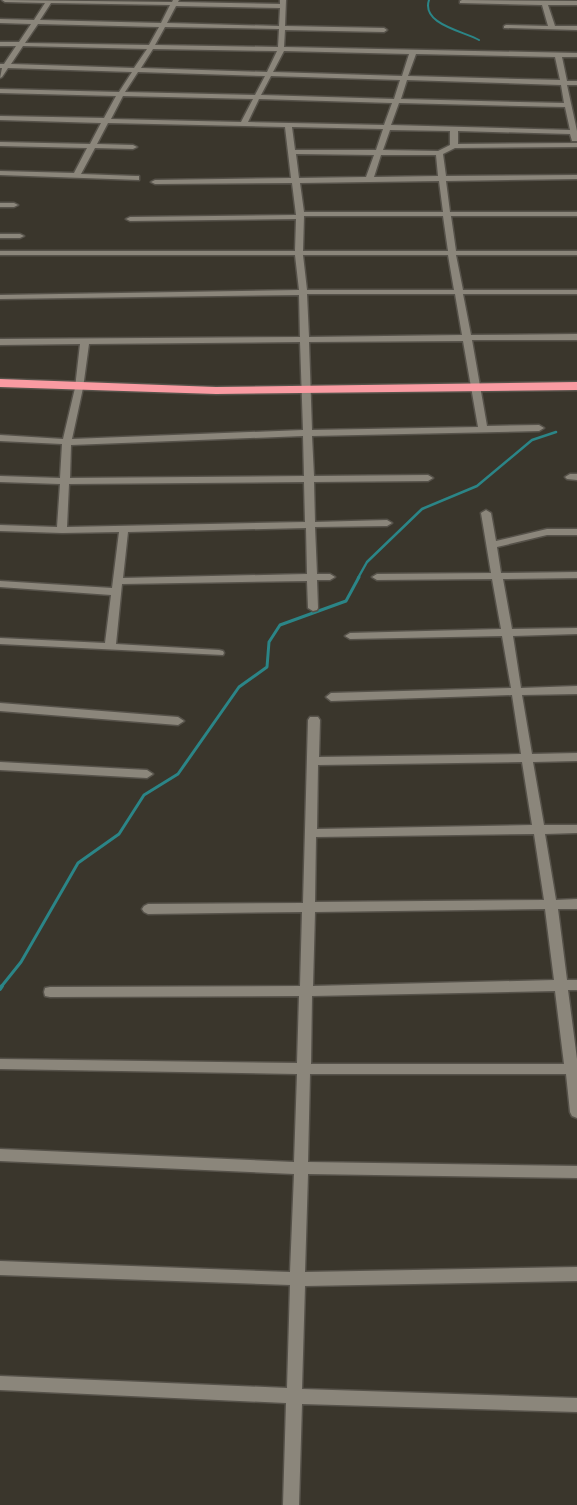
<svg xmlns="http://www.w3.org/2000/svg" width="577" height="1505" font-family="Signika,sans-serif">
<rect width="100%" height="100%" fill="#3a362c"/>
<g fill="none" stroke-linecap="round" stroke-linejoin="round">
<path stroke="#2b8587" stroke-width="2" d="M429,0C421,24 463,31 479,40"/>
<path stroke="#2b8587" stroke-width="2.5" d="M358,578L367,562L422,509L477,486L532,440L556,432"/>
<path stroke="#2b8587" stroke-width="3" d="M1,987L21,962L78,863L119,834L144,795L178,774L239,687L267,667L269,642L280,625L346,601L359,577"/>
<path stroke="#2b8587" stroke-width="4" d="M0,989L2,986"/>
<defs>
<path id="minor" d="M2,0L172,2L173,0H179L178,2L280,4V0H286L285,26L384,28L387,30L384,32L285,30L284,47L577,53V57H562L567,81H577V85H567L577,131V141H572L570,134L458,131V144L577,143V147L455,148L443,154L446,176L577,175V179L446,181L450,212H577V216H451L456,251H577V255H456L463,290H577V294H463L471,335L577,334V340H472L487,426L539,425L544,428L539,431L312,436L314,476L428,475L433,478L428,481L314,482L315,522L387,520L392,523L387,526L315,527L317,574H330L335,577L330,580H317L318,608L317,610L313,611L308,608L307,581L122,584L116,644L219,650L223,651L224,653L223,655L0,644V638L105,643L111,595L0,587V581L112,588L119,532L62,533L0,531V525L57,527L60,484L0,482V476L60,478L62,444L0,441V435L63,439L75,388L80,344L0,345V339L300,337L299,295L0,299V295L299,290L295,255H0V251H295L296,219L130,221L126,219L130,217L296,215L292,183L155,184L151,182L155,180L291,178L285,127L108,123L97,144L133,145L137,147L133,149L95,148L81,174L136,176H139V180L0,175V171L74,173L87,148L0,146V142L90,144L101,123L0,120V116L104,118L116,96L0,93V89L119,92L132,72L8,68L2,77L0,78L2,68H0V64H4L16,46H0V42H19L31,24L0,23V19L34,20L45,3L5,2ZM51,3L170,5L161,23L40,20ZM176,6L280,8L279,26L167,23ZM38,24L159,27L149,45L25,43ZM165,27L279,29L278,47L155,45ZM23,46L147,49L134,68L11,64ZM153,49L277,51L267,72L141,68ZM284,51L409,54L402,76L273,72ZM416,54L555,57L560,80L408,76ZM138,72L265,76L255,95L125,92ZM271,76L400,80L394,99L261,95ZM407,80L561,85L564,103L401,99ZM123,96L253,99L241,122L111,119ZM259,99L392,103L384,125L248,122ZM399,103L565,107L570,130L391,125ZM292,127L383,129L376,150H295ZM390,130L450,131V145L438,151L383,150ZM296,154L374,155L366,177L299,178ZM381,155H436L438,176L374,177ZM439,181L443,212H304L300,183ZM443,216L448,251H303L304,216ZM303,255H448L454,290H307ZM307,294H455L462,335L309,337ZM463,341L478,427L312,430L309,342ZM300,342L303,430L72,439L83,388L89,344ZM303,436L304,476L70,478L71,445ZM304,482L305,522L67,527L69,484ZM306,528L307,574L123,578L128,532Z
M462,0L577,1V5H548L555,26H577V30L504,28V26L506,25L548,26L542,5L460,3V1Z
M0,203H14L18,205L14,207H0Z
M0,234H20L24,236L20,238H0Z
M570,474H577V480L567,479L565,477Z
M486,510L491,513L496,541L547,529H577V535H547L497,547L501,573L577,572V578L503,579L512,629L577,628V634L513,636L521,688L577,686V694L522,695L532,754L577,753V761L533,762L544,825H577V833L545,834L556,900L577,899V909H558L567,980H577V990H568L577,1059V1118L572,1116L570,1112L566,1074H310L308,1162L577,1166V1178L308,1174L305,1272L577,1267V1281L305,1286L302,1389L577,1398V1412L302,1404L299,1505H283L286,1403L0,1390V1376L287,1388L290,1285L0,1275V1261L290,1272L294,1174L0,1161V1149L294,1162L297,1074L0,1069V1059L297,1063L299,996L50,997L45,996L44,992L45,988L50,987L300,986L302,912L148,914L144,912L142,909L144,906L148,904L303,903L308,720L310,717H318L320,720L319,757L521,754L512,695L331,701L326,697L331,693L511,688L502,636L350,639L345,636L350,633L501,629L492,579L377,580L372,577L377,574L491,573L481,513ZM522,762L532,825L317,829L318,765ZM534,834L544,900L315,902L316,837ZM545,909L554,980L313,986L315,912ZM555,991L564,1064H311L312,996Z
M0,703L178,717L184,721L178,725L0,711Z
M0,762L147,770L153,774L147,778L0,770Z"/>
<path id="highway" d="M0,379L216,387L577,382V390L216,394L0,387Z"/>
</defs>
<use href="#minor" stroke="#56524a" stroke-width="3"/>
<use href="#highway" stroke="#56524a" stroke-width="3"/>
<use href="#minor" fill="#8b867b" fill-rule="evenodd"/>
<use href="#highway" fill="#f99ba2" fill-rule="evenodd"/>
</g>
</svg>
